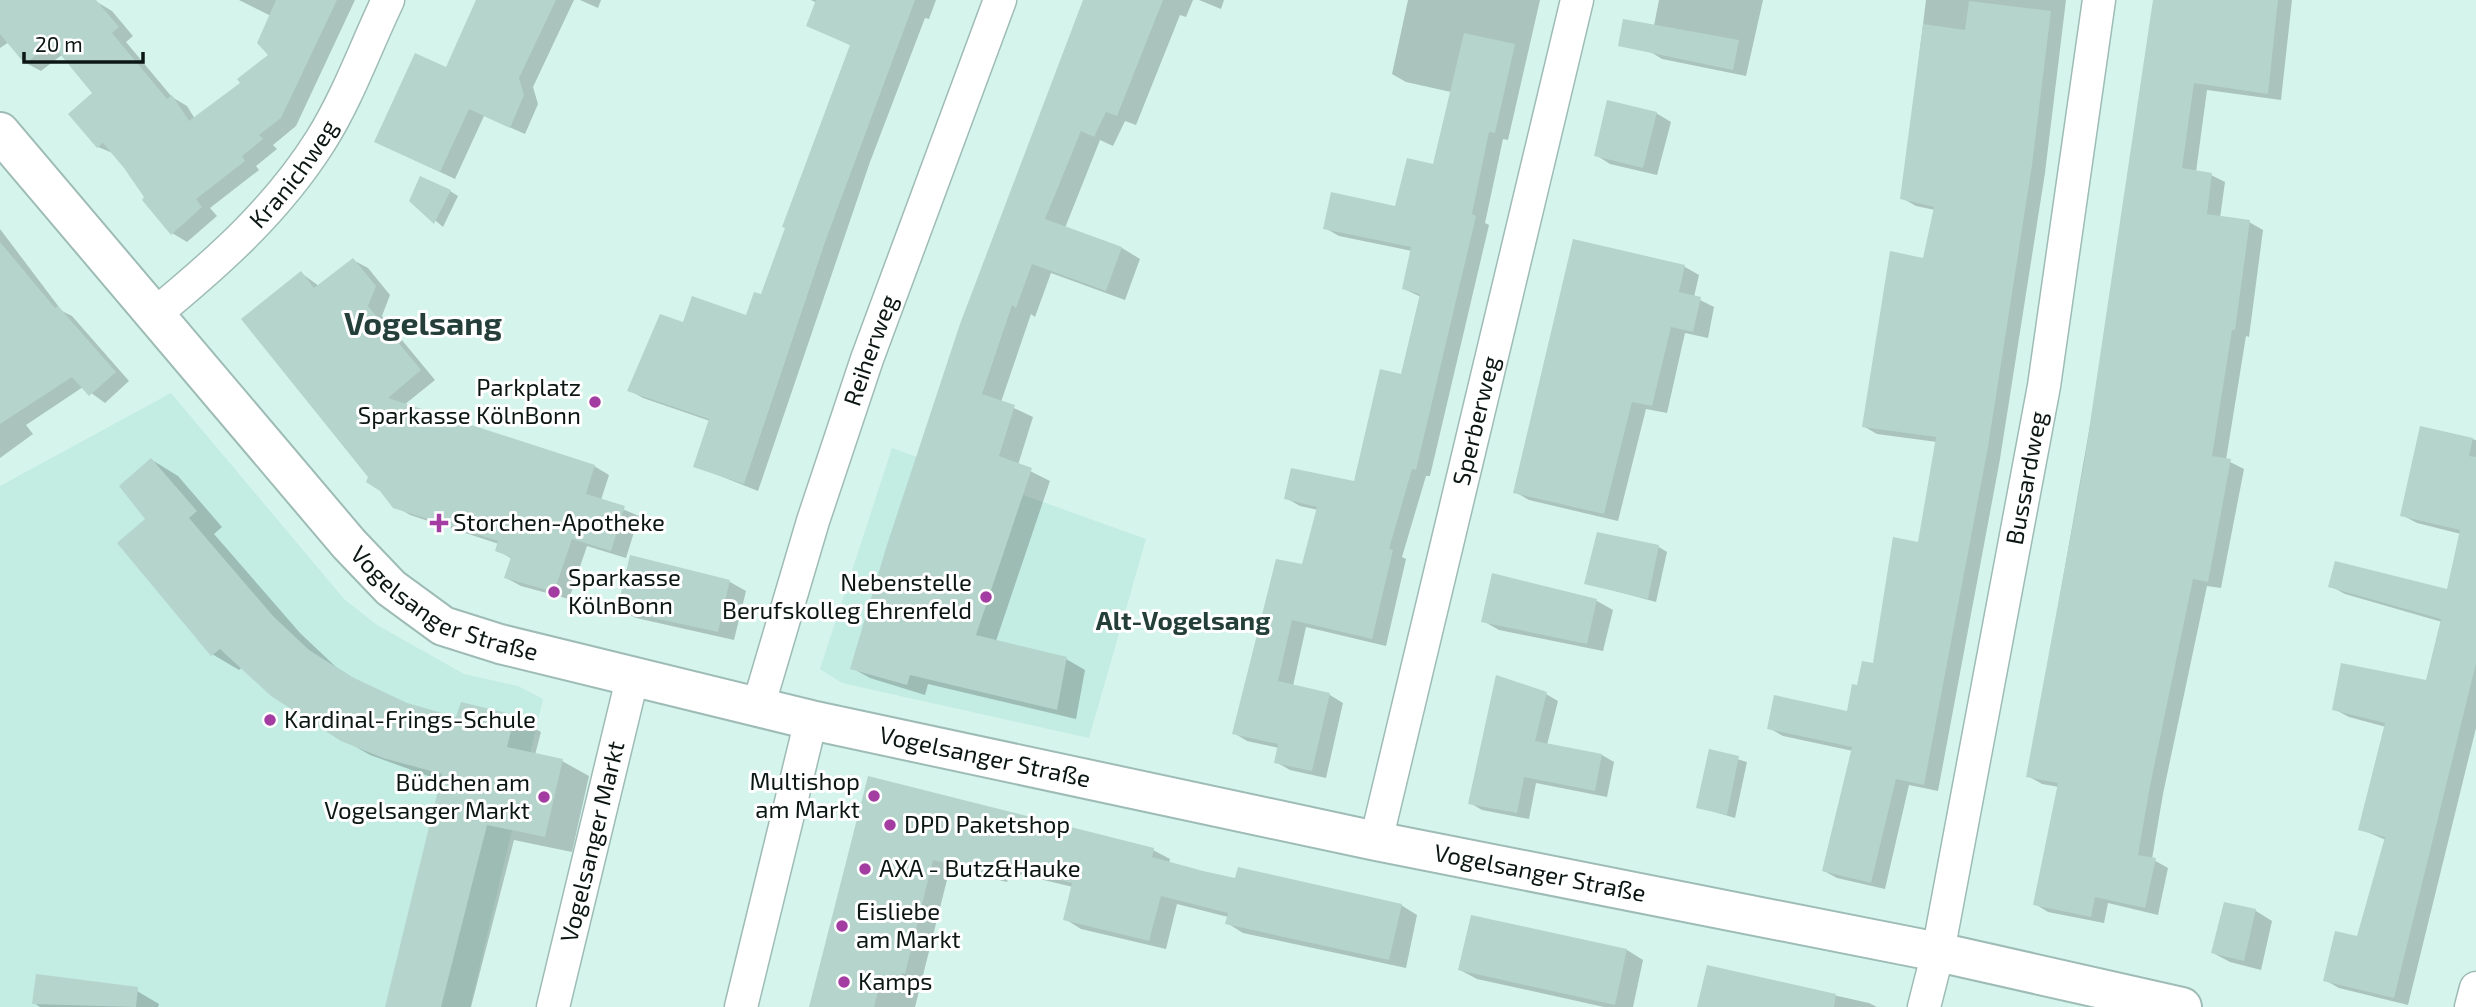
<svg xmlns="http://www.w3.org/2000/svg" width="2476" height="1007" font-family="'Exo 2',sans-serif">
<rect width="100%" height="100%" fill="#d5f4ec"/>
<path fill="#c3ece2" d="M171,393L344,599L377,625L464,674L518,686L543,699L470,1007H0V486Z
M892,448L1146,539L1089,738L842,683L820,669Z"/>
<path fill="#0003" d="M0,0H84L97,2L112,11L133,36L126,42L172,97L187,106L195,119L242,83L271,55V16L239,0H355L296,126L273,145L277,149L256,166L259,170L210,208L217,216L187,242L172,233L115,154L98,147L95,93L63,54L41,71L26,63L9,42L0,48Z
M478,0H574L533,87L538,104L525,134L484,116L455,179L391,149L447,69Z
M580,0H601L598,8Z
M811,0H936L929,19L925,18L870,162L758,491L695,466L710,421L643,398L629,390L684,325L747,317L762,296L852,46L808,25L817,3Z
M1086,0H1193L1186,17L1180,15L1136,125L1125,121L1113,146L1100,140L1065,228L1122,248L1140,259L1125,300L1051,273L1035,317L1031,314L1001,402L1033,417L1018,465L1050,481L996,641L1066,659L1085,670L1076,719L928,684L925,695L870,678L852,668Z
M1199,0H1224L1221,9Z
M1408,0H1540L1508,140L1503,139L1485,223L1489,225L1430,476H1426L1402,557L1406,559L1386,646L1306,627L1293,686L1330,695L1343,703L1326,778L1290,770L1276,762L1279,748L1247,741L1234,733L1304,566L1318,510L1300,506L1286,498L1356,483L1403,376L1421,297L1404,289L1412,251L1339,236L1325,228L1397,208L1435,166L1451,92L1406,82L1392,74Z
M1659,0H1763L1746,76L1662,59L1649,51Z
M1926,0H2066L2045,173L2000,459L1938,791L1909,785L1885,889L1837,878L1824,871L1853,751L1783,736L1769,728L1848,713L1859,687L1874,665L1920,544L1937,442L1877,434L1863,426L1924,260L1935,210L1916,206L1902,198Z
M2154,0H2292L2281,100L2207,90L2196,172L2211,175L2225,182L2220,218L2249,222L2263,230L2249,337L2246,336L2226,460L2244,469L2221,588L2207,586L2163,794L2152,859L2168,868L2158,915L2108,903L2104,923L2048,912L2035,904L2059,787L2042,784L2028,776L2106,335Z
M1656,113L1671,122L1657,175L1610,164L1596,155Z
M450,191L458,196L443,227L411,200Z
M0,229L62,311L72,316L129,381L105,403L83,387L26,425L33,434L0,458Z
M1574,242L1685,267L1699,275L1694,297L1714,307L1708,338L1685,333L1667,413L1646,409L1618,521L1529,500L1515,492Z
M353,260L368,268L390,295L382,316L435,380L404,405L594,466L609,475L601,500L639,516L626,558L587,546L569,599L521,586L506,578L512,559L497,550L499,544L410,515L395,506L371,477L301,273L319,286Z
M2422,428L2476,440V728L2408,1005L2339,988L2325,980L2358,938L2386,840L2360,829L2386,727L2349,717L2334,709L2427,682L2442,622L2345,594L2330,586L2448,591L2461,534L2417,523L2402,515Z
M152,460L178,476L222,527L214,534L300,633L336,667L361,683L406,704L457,719L514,717L541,732L535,755L562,761L589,776L572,852L514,840L471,1007H387L442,781L370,755L342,739L242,667L239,670L212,654L148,519Z
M1659,547L1667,552L1656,602L1586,583Z
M631,557L730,582L746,591L734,640L636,618L619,609Z
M1494,576L1597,601L1613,610L1603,651L1499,630L1483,621Z
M1546,694L1558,701L1547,745L1602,755L1614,762L1607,797L1536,783L1529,819L1482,810L1470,803Z
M1710,751L1747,762L1735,818L1698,807Z
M870,778L1153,850L1170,859L1169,864L1237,880L1401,905L1417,915L1406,968L1243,933L1227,923L1228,917L1177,904L1166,949L1081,929L1065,919L1073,887L1010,872L1007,882L950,868L915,1007H812Z
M2225,904L2256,911L2272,921L2261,970L2230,962L2213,953Z
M1627,950L1643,960L1633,1007H1604L1477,979L1460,970Z
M1708,967L1869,1003L1877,1007H1699Z
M132,988L159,1004L158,1007H40L34,1003Z"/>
<path fill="#b5d4cc" d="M0,0H96L119,27L112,33L167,99L172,95L189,121L240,83L237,79L268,55L257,43L276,0H337L281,118L259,135L263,139L242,156L245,161L196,199L202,207L171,235L142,200L144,197L124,168L103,143L97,148L68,114L92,93L51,43L25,64L0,34Z
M476,0H556L519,78L524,95L510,128L469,109L440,172L374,142L415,53L446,67Z
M816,0H915L825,242L744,484L693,467L709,419L627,391L660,314L683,322L692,296L746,315L754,292L761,294L785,228L782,227L850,45L806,26Z
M1083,0H1163L1117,116L1106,112L1094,137L1081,131L1045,219L1122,247L1106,291L1032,264L1016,308L1012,305L982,394L1015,405L999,456L1032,468L976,635L1067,657L1057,710L910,675L907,685L850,669L886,548L960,324Z
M2153,0H2278L2268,94L2194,83L2182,168L2212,173L2207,214L2250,220L2235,330H2232L2212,456L2231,459L2208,582L2193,579L2150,786L2138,855L2156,858L2145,908L2095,897L2091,917L2033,905L2058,783L2026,777L2084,464Z
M1969,1L2051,11L2032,165L1988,447L1924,785L1896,779L1871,883L1822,871L1852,747L1767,729L1774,695L1847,711L1852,684L1857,685L1862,661L1873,663L1893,537L1918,542L1936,437L1862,427L1890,251L1923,258L1934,207L1900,199L1923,24L1965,30Z
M1623,19L1739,40L1733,70L1618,46Z
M1464,33L1515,44L1495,133L1489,132L1472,214L1476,216L1416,470L1412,469L1389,549L1393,550L1372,639L1292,620L1278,681L1330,693L1312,771L1274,763L1278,744L1232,734L1276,559L1302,564L1317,507L1284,499L1291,468L1354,481L1380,369L1401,374L1420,294L1402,289L1411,247L1323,229L1331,192L1395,206L1407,158L1433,164Z
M1607,100L1657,112L1643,168L1594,156Z
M420,176L451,190L434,224L409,201Z
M1573,239L1685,265L1679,292L1701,297L1693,332L1671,327L1652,406L1632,402L1604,514L1513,493Z
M0,242L55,308L58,306L116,372L89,396L72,377L0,424Z
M353,258L376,286L368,306L421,370L388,398L595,465L586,494L625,506L611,551L572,539L554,592L504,578L511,557L495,551L498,541L393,508L380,491L366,482L368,477L241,319L301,271L314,288Z
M2420,426L2473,438L2469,456L2476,457V663L2394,998L2323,981L2335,931L2357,936L2385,837L2358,830L2385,723L2332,710L2341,663L2426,680L2441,619L2328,587L2335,561L2447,589L2460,530L2400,516Z
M151,458L197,511L189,518L273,616L309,650L350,676L407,703L456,717L461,702L515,715L507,747L563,759L545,837L487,825L441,1007H385L442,774L383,758L341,741L271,696L220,649L211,656L117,543L145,519L119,486Z
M1597,532L1659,545L1648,599L1584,584Z
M630,555L730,580L718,632L617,610Z
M1492,573L1597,599L1587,644L1481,622Z
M1496,675L1547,692L1535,741L1602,754L1595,791L1524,777L1517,813L1468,804Z
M1709,749L1739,756L1727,815L1696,808Z
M868,776L1154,848L1152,857L1203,871L1235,878L1238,867L1402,904L1389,960L1225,924L1228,913L1161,896L1149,941L1063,920L1072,883L993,864L991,874L933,860L905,974L902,973L896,992L879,988L874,1007H809Z
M2224,902L2256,909L2244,961L2211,953Z
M1471,915L1627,949L1615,1005L1458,970Z
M1707,965L1836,994L1834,1007H1697Z
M36,974L138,987L136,1007L32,1004Z"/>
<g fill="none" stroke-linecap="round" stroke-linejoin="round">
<defs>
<g id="street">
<path id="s1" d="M155,314C218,262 277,210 321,140C348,97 366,46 388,0"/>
<path id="s2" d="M758,707L813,521L867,359L1000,0"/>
<path id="s3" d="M1376,841L1577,0"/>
<path id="s4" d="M553,1007L633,675"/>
<path d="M741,1007L811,720"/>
<path id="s5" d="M1924,1007L1938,952L2044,386L2099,0"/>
<path d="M2471,1007L2476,988"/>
</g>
<g id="secondary">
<path id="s6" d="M0,132L349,544L391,588L443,626L500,644L811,720L1376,841L1938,952L2182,1007"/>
</g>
</defs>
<use href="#street" stroke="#9ebcb5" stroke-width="35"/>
<use href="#secondary" stroke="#9ebcb5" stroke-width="42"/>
<use href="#street" stroke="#fff" stroke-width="32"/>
<use href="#secondary" stroke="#fff" stroke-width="38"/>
</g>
<g fill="#a33da1" stroke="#fff" stroke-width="2.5">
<circle cx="595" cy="402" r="7"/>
<path d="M435.5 512.5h7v7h7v7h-7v7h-7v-7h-7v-7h7z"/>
<circle cx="554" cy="592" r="7"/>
<circle cx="986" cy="597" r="7"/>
<circle cx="270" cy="720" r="7"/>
<circle cx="874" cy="796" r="7"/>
<circle cx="544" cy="797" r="7"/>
<circle cx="890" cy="825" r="7"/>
<circle cx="865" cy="869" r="7"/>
<circle cx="842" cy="926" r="7"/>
<circle cx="844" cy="982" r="7"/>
</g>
<g text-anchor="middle" stroke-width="6" stroke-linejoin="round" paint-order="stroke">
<g font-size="24" fill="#0c1714" stroke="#fff">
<text dy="8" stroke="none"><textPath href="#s1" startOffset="198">Kranichweg</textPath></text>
<text dy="8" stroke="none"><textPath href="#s2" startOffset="374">Reiherweg</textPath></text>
<text dy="8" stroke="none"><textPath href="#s3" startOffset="432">Sperberweg</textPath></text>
<text dy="8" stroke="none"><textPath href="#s5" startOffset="539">Bussardweg</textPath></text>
<text dy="8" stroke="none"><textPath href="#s6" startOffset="656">Vogelsanger Straße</textPath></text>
<text dy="8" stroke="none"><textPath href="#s6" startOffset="1223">Vogelsanger Straße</textPath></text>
<text dy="8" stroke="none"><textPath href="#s4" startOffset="170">Vogelsanger Markt</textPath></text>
<text dy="8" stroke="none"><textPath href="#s6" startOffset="1790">Vogelsanger Straße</textPath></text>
</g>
<g font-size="24" fill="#0c1714" stroke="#fff" text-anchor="start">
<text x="581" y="396" text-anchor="end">Parkplatz<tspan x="581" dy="28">Sparkasse KölnBonn</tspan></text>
<text x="453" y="531">Storchen-Apotheke</text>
<text x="568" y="586">Sparkasse<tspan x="568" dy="28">KölnBonn</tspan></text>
<text x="972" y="591" text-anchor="end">Nebenstelle<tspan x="972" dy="28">Berufskolleg Ehrenfeld</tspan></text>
<text x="284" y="728">Kardinal-Frings-Schule</text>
<text x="860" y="790" text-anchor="end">Multishop<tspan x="860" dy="28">am Markt</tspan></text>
<text x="530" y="791" text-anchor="end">Büdchen am<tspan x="530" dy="28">Vogelsanger Markt</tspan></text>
<text x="904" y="833">DPD Paketshop</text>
<text x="879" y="877">AXA - Butz&amp;Hauke</text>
<text x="856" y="920">Eisliebe<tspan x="856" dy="28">am Markt</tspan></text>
<text x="858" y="990">Kamps</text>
</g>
<g font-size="26" font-weight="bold" fill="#243f39" stroke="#fff">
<text x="1183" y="630">Alt-Vogelsang</text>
</g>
<g font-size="32" font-weight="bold" fill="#243f39" stroke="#fff">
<text x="423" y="335">Vogelsang</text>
</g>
</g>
<path d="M24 52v10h119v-10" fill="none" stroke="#0c1714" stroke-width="3.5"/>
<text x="35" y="52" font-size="21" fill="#0c1714" stroke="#ffffff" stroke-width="5" paint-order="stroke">20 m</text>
</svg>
